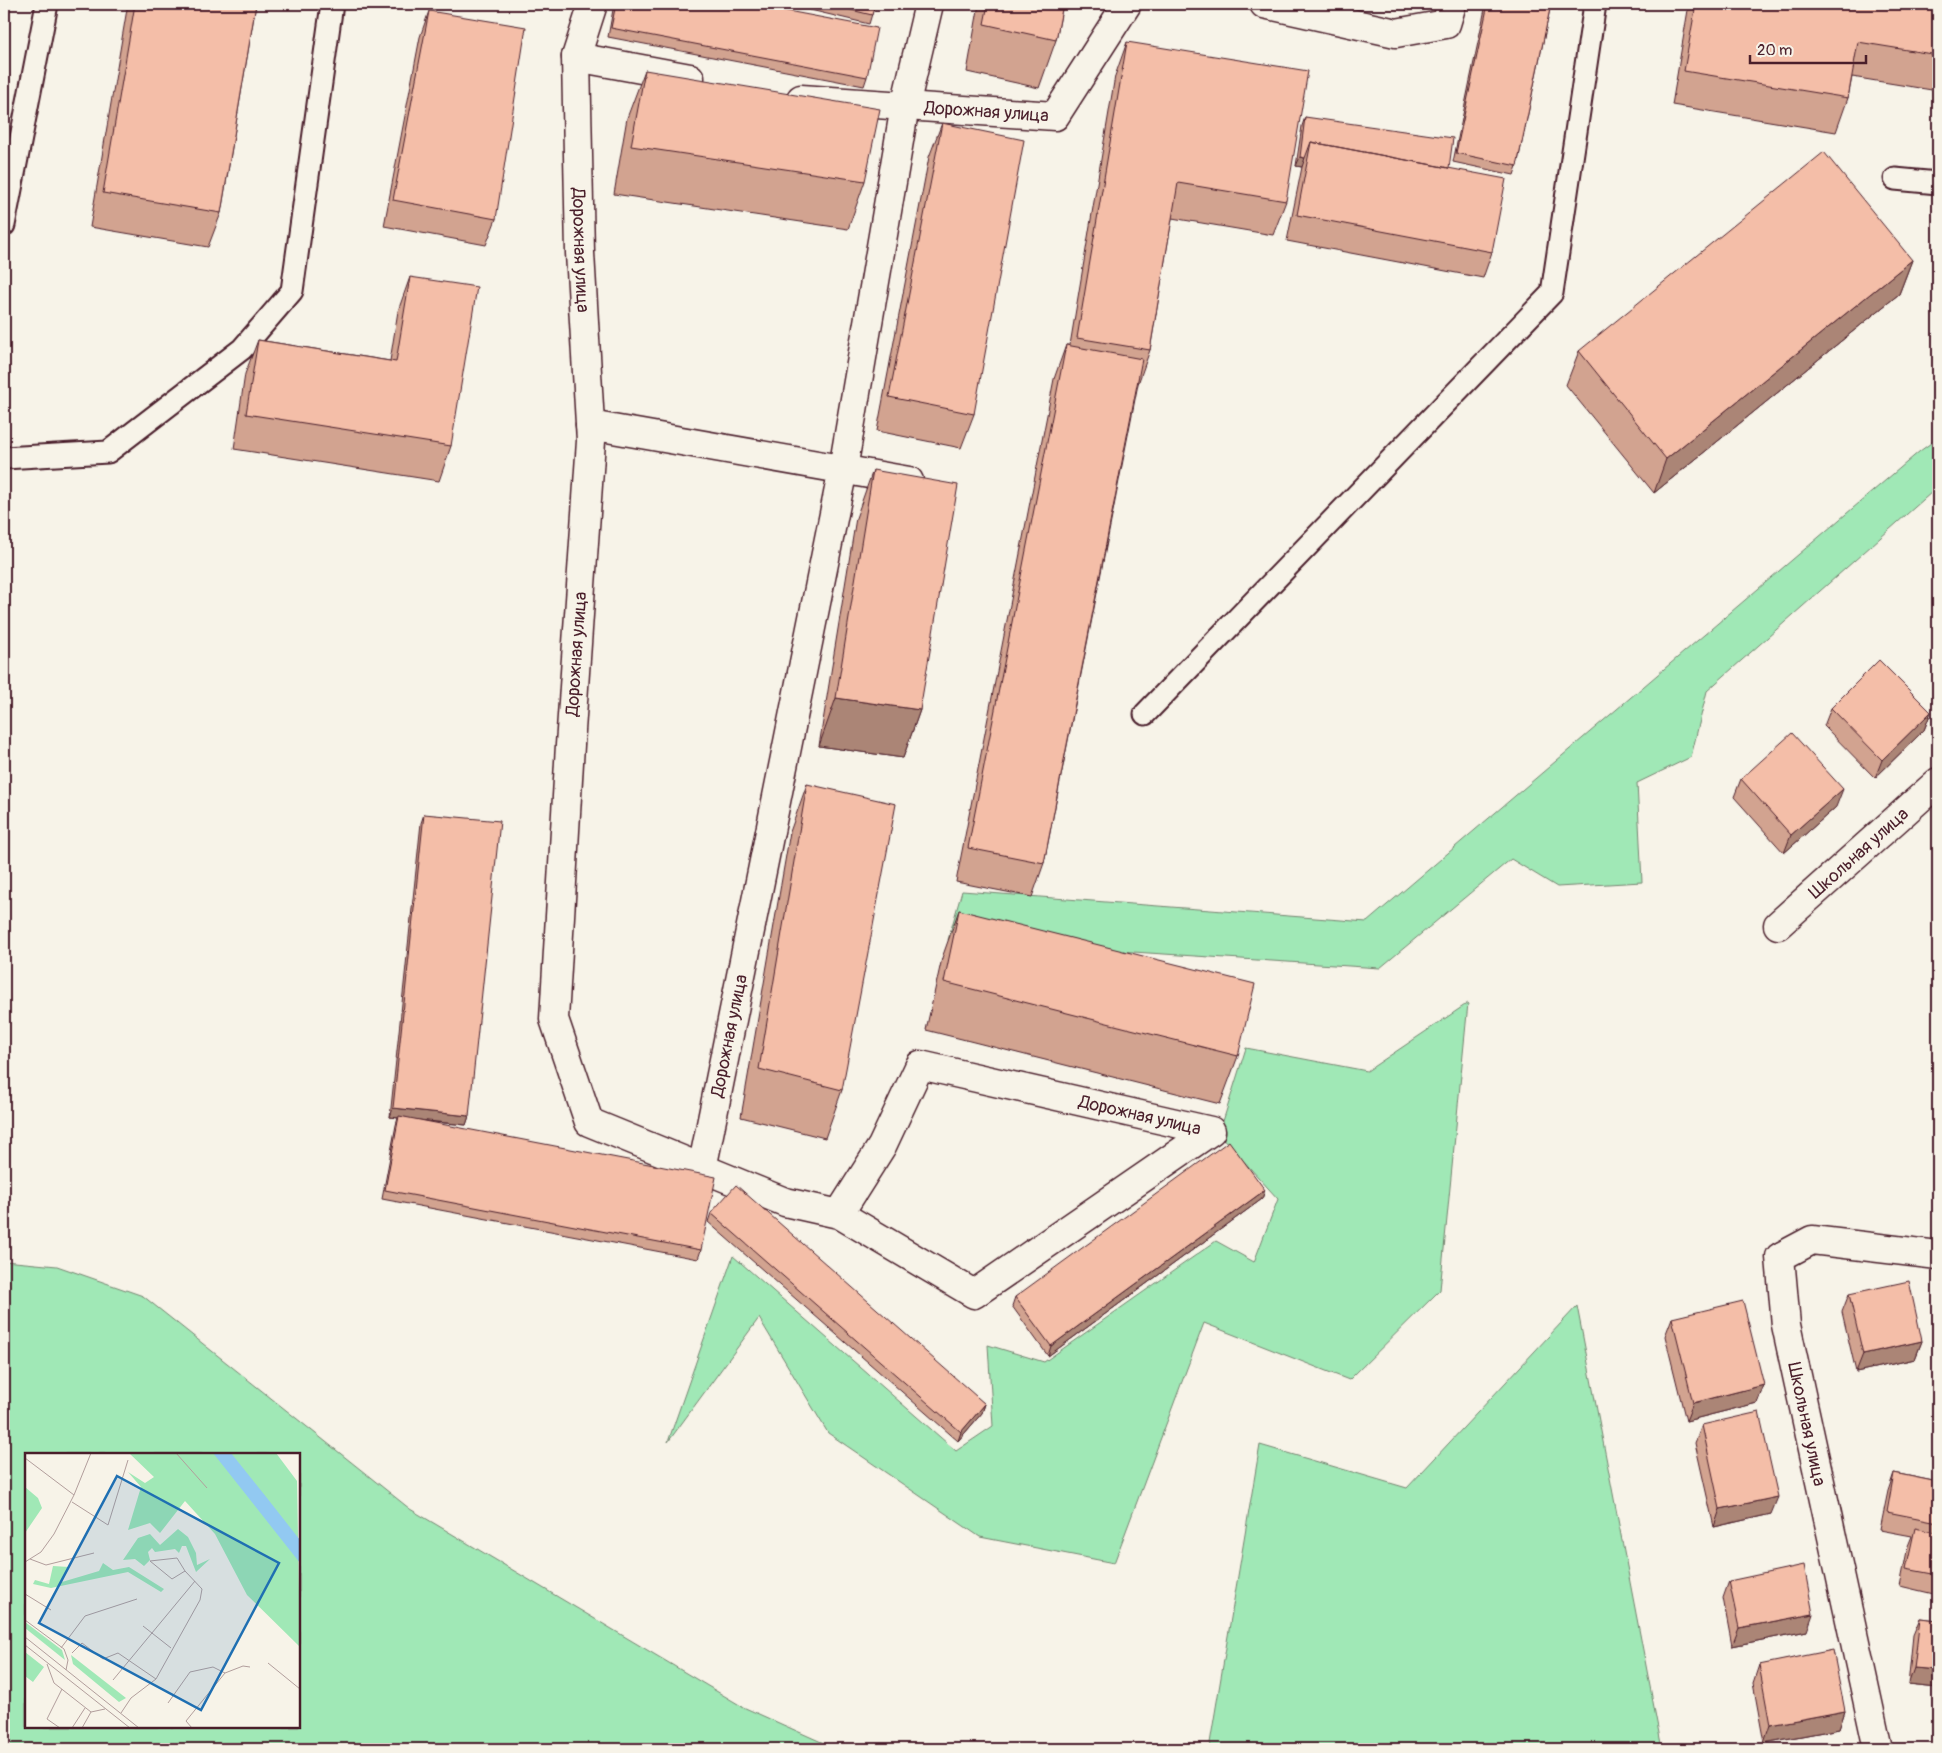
<svg xmlns="http://www.w3.org/2000/svg" width="1942" height="1753" font-family="Pangolin,sans-serif">
<rect width="100%" height="100%" fill="#f7f3e8"/>
<filter id="ink" filterUnits="userSpaceOnUse"><feTurbulence type="fractalNoise" baseFrequency=".02" numOctaves="2"/><feDisplacementMap in="SourceGraphic" scale="10" xChannelSelector="R" yChannelSelector="G"/><feConvolveMatrix kernelMatrix="1 2 1 2 8 2 1 2 1" color-interpolation-filters="sRGB"/></filter>
<g filter="url(#ink)">
<path fill="#a0e8b6" stroke="#758470" fill-rule="evenodd" d="M1938,438V592L1932,492L1707,691L1691,757L1637,783L1642,882L1557,887L1511,859L1380,968L948,940L962,891L1367,922L1920,451Z
M1468,1003L1440,1290L1349,1380L1204,1323L1114,1563L980,1537L828,1433L759,1318L668,1442L733,1256L956,1451L993,1426L988,1345L1044,1362L1216,1241L1254,1262L1278,1199L1219,1134L1246,1048L1367,1071Z
M4,1261L57,1266L143,1296L410,1509L743,1707L837,1749H4ZM26,1454H299V1727H26Z
M1577,1306L1662,1749H1209L1260,1445L1407,1488Z"/>
<g fill="none" stroke-linecap="round" stroke-linejoin="round">
<defs>
<path id="lane" d="M1895,179L1938,183
M4,225L47,4
M4,458L108,452L242,349L292,291L332,4
M1145,714L1552,293L1595,4"/>
<g id="street">
<path id="s1" d="M593,4L576,57L580,253L591,441L570,745L554,1019L589,1122L785,1202L839,1214L974,1294L1211,1131L920,1065L882,1146L839,1214"/>
<path d="M1264,4L1396,33L1446,24L1452,4"/>
<path d="M576,57L690,78"/>
<path id="s2" d="M801,99L1055,116L1127,4"/>
<path d="M590,425L909,481"/>
<path id="s3" d="M1778,925L1938,782"/>
<path id="s4" d="M702,1169L843,469L905,106L929,4"/>
<path d="M1878,1749L1786,1325L1780,1257L1812,1240L1938,1255"/>
</g>
</defs>
<use href="#lane" stroke="#4a1f2b" stroke-width="25"/>
<use href="#street" stroke="#4a1f2b" stroke-width="31"/>
<use href="#lane" stroke="#f7f3e8" stroke-width="21"/>
<use href="#street" stroke="#f7f3e8" stroke-width="28"/>
</g>
<path fill="#d2a390" stroke="#4a1f2b" d="M129,4H256L221,213L208,247L90,227L127,9Z
M614,4H751L867,77L864,86L608,37Z
M785,4H875L869,24Z
M979,4H1063L1056,40L1039,88L967,72Z
M1486,4H1551L1517,166L1514,175L1453,162Z
M1689,4H1938V91L1852,77L1848,98L1836,132L1672,105Z
M429,11L496,219L486,245L384,226L420,37Z
M1127,42L1286,201L1273,235L1172,218L1150,350L1138,384L1044,863L1032,897L956,882L1054,379L1066,345H1070L1115,76Z
M645,70L865,181L848,229L614,194L627,118Z
M1305,117L1449,168L1492,252L1483,278L1287,241L1302,167L1296,166L1302,126Z
M942,123L974,414L961,448L877,431L929,157Z
M1912,260L1899,294L1654,493L1566,385L1579,351Z
M410,277L451,446L439,481L234,449L245,374L258,340L390,361L398,311Z
M873,470L920,710L903,758L819,746L856,518Z
M1831,708L1931,712L1924,730L1875,778L1824,726Z
M1741,779L1836,807L1784,853L1734,797Z
M807,784L842,1090L825,1138L741,1117L790,832Z
M424,814L469,1116L466,1125L422,1121L701,1250L698,1259L382,1199L396,1125L398,1118L390,1117L421,823Z
M959,910L1238,1056L1220,1104L926,1030L942,958Z
M1265,1190L1262,1199L1048,1356L1012,1306L1015,1297Z
M711,1213L985,1404L982,1413L958,1441L708,1222Z
M1849,1294L1922,1341L1915,1359L1856,1372L1842,1312Z
M1672,1318L1764,1385L1757,1403L1686,1421L1665,1336Z
M1702,1425L1771,1514L1714,1527L1695,1443Z
M1894,1473L1938,1482V1595L1900,1586L1908,1546L1912,1536L1880,1530L1888,1491Z
M1729,1581L1807,1631L1732,1646L1723,1598Z
M1920,1618L1938,1620V1688L1908,1685L1913,1635Z
M1759,1665L1845,1711L1839,1729L1764,1743L1753,1683Z"/>
<path fill="#ab8576" stroke="#4a1f2b" d="M1300,157L1305,158L1302,167L1296,166Z
M1912,260L1899,294L1654,493L1666,459Z
M836,698L920,710L903,758L819,746Z
M1931,712L1924,730L1875,778L1882,760Z
M1843,789L1836,807L1784,853L1791,835Z
M393,1108L469,1116L466,1125L390,1117Z
M1265,1190L1262,1199L1048,1356L1051,1346Z
M1922,1341L1915,1359L1856,1372L1863,1354Z
M1764,1385L1757,1403L1686,1421L1693,1403Z
M985,1404L982,1413L958,1441L961,1432Z
M1778,1497L1771,1514L1714,1527L1720,1509Z
M1813,1614L1807,1631L1732,1646L1739,1628Z
M1914,1668L1938,1670V1688L1908,1685Z
M1845,1711L1839,1729L1764,1743L1770,1725Z"/>
<path fill="#f4bea8" stroke="#4a1f2b" d="M135,4H256L221,213L103,193Z
M616,4H751L877,28L867,77L611,28Z
M826,4H875L872,15Z
M988,4H1063L1056,40L984,24Z
M1488,4H1551L1517,166L1456,153Z
M1696,4H1938V55L1858,42L1848,98L1684,71Z
M429,11L526,27L496,219L393,200Z
M1127,42L1308,71L1286,201L1178,183L1150,350L1077,338Z
M645,70L880,109L865,181L631,146Z
M1305,117L1453,138L1449,168L1311,142L1305,158L1300,157Z
M942,123L1024,140L974,414L889,397Z
M1311,142L1506,179L1492,252L1297,215Z
M1824,152L1912,260L1666,459L1579,351Z
M410,277L477,287L451,446L246,414L258,340L396,362Z
M1066,345L1142,359L1044,863L968,848Z
M873,470L958,485L920,710L836,698Z
M1879,660L1931,712L1882,760L1831,708Z
M1792,733L1843,789L1791,835L1741,779Z
M807,784L896,804L842,1090L759,1069Z
M424,814L500,821L469,1116L393,1108Z
M959,910L1255,984L1238,1056L944,982Z
M399,1116L716,1177L701,1250L385,1190Z
M1229,1141L1265,1190L1051,1346L1015,1297Z
M736,1185L985,1404L961,1432L711,1213Z
M1909,1281L1922,1341L1863,1354L1849,1294Z
M1743,1301L1764,1385L1693,1403L1672,1318Z
M1759,1412L1778,1497L1720,1509L1702,1425Z
M1894,1473L1938,1482V1522L1887,1512Z
M1915,1528L1938,1533V1575L1906,1569Z
M1804,1565L1813,1614L1739,1628L1729,1581Z
M1920,1618L1938,1620V1670L1914,1668Z
M1833,1650L1845,1711L1770,1725L1759,1665Z"/>
</g>
<g text-anchor="middle" stroke-width="4" stroke-linejoin="round" paint-order="stroke">
<g font-size="18" fill="#4a1f2b" stroke="#f7f3e8">
<text dy="6" stroke="none"><textPath href="#s2" startOffset="186">Дорожная улица</textPath></text>
<text dy="6" stroke="none"><textPath href="#s1" startOffset="249">Дорожная улица</textPath></text>
<text transform="translate(576 654) rotate(-86)" y="6">Дорожная улица</text>
<text dy="6" stroke="none"><textPath href="#s3" startOffset="108">Школьная улица</textPath></text>
<text dy="6" stroke="none"><textPath href="#s4" startOffset="136">Дорожная улица</textPath></text>
<text transform="translate(1140 1115) rotate(13)" y="6">Дорожная улица</text>
<text transform="translate(1807 1424) rotate(78)" y="6">Школьная улица</text>
</g>
</g>
<g transform="translate(25 1453)">
<rect width="275" height="275" fill="#f7f3e8"/>
<path d="M104,0H251L272,28L275,194L222,142L190,81L160,48L135,80L125,70L103,77L116,34L103,19L120,30L129,24ZM0,34L13,45L17,55L0,80ZM153,76L163,84L171,100L172,112L185,106L171,119L161,93H157L154,100L150,96L130,99L127,95L123,99L125,107L119,113L110,106L98,107L113,85L125,81L135,92ZM78,110L88,117L104,114L139,136L136,139L103,119L26,135L8,131L10,127L24,131L28,113L44,114L37,129L74,118ZM0,169L37,197L40,207L0,175ZM0,199L19,214L8,229L0,223ZM46,202L101,245L94,249L48,211Z" fill="#a0e8b6"/>
<path d="M188,0H206L242,45L275,87V110Z" fill="#92c9f1"/>
<path fill="none" stroke="#b29e9c" stroke-width="1" d="M151,0L182,35M0,5L49,42L29,81L16,99L0,109M49,42L66,0M47,49L83,72L103,7M5,106L21,112L69,100M0,141L26,157M0,167L39,196L43,207L41,217M118,173L146,195M0,184L114,275M0,192L105,275M36,195L60,163L112,146M47,200L57,190L78,206L93,200L131,226M243,210L275,236M22,211L29,230L66,259L80,256M88,227L170,128M143,250L165,219L188,214L200,220M96,260L106,245L131,226L175,147L177,136L160,118L147,126L125,108L152,105L160,118M35,275L22,266L37,236M47,275L60,255M57,275L66,259M167,275L161,268L200,220L218,213L225,214"/>
<path fill="#1f6fb2" fill-opacity="0.15" stroke="#1f6fb2" stroke-width="2.5" d="M92,23L254,110L176,257L14,170Z"/>
<rect width="275" height="275" fill="none" stroke="#4a1f2b" stroke-width="2.5"/>
</g>
<rect width="1942" height="1753" fill="none" stroke="#f7f3e8" stroke-width="20"/>
<rect x="10" y="10" width="1922" height="1733" fill="none" stroke="#4a1f2b" stroke-width="2" filter="url(#ink)"/>
<path d="M1750 55v8h116v-8" fill="none" stroke="#4a1f2b" stroke-width="2.5"/>
<text x="1757" y="55" font-size="15" fill="#4a1f2b" stroke="#f7f3e8" stroke-width="4" paint-order="stroke">20 m</text>
</svg>
